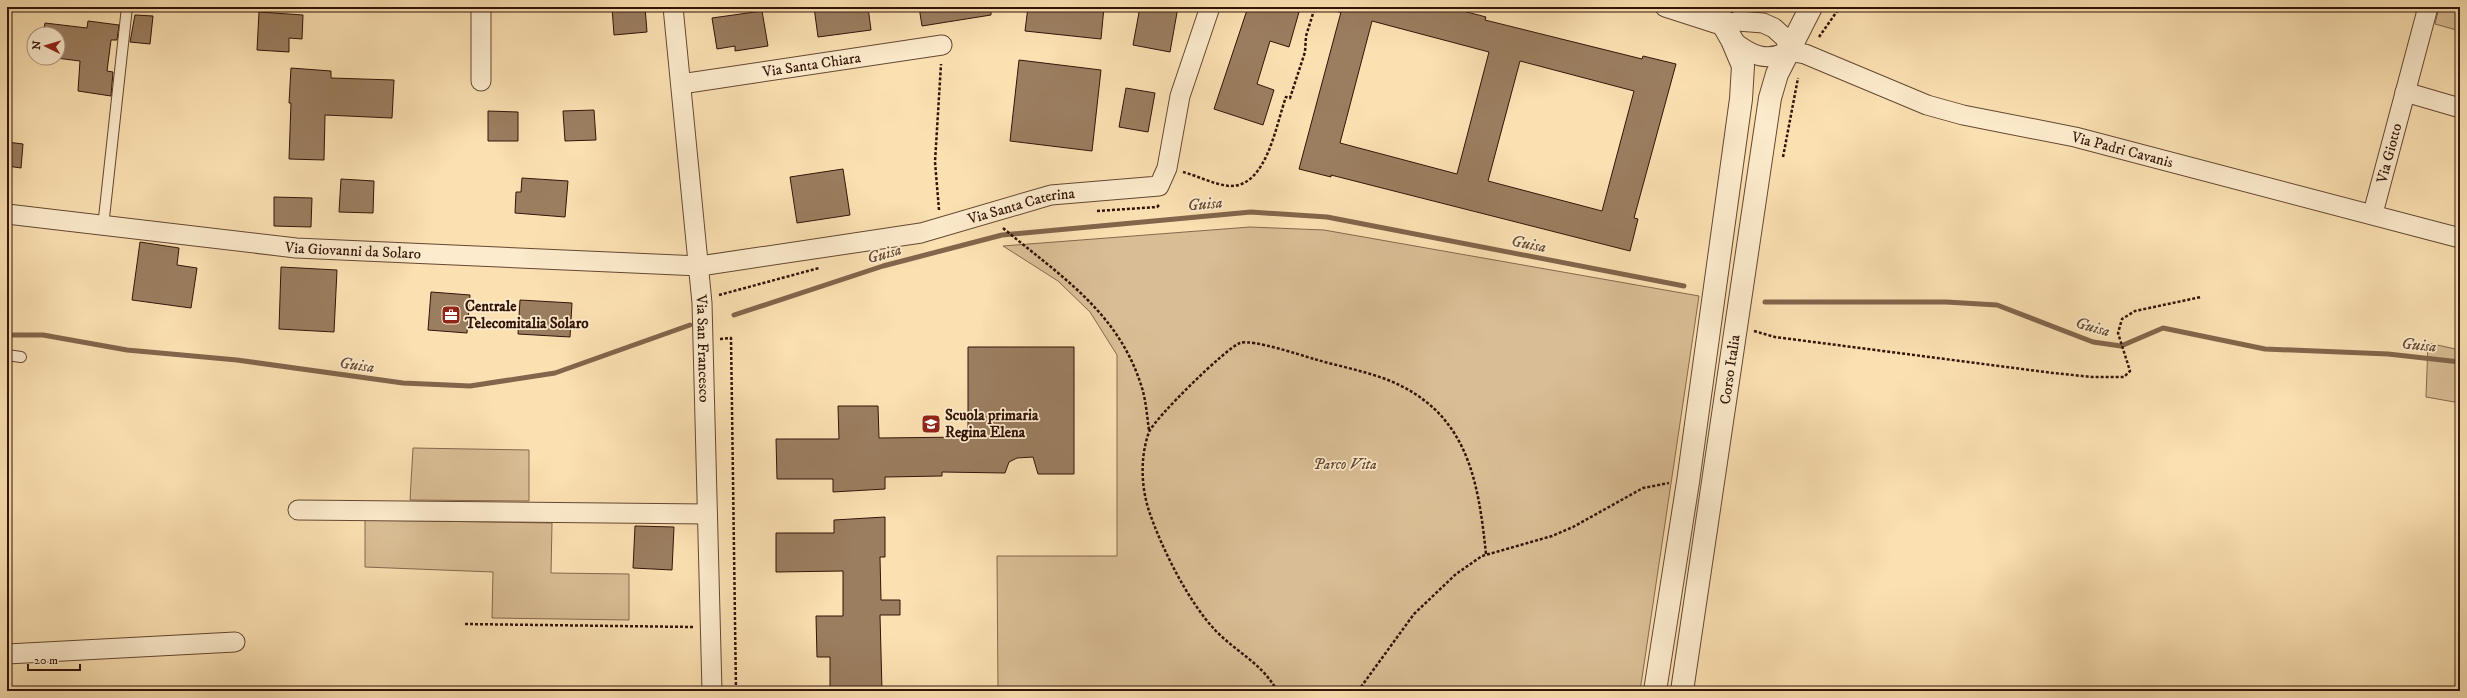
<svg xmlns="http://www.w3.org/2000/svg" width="2467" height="698" font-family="'IM FELL DW Pica',serif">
<rect width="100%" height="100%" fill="#fbe0b1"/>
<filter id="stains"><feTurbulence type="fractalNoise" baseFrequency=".005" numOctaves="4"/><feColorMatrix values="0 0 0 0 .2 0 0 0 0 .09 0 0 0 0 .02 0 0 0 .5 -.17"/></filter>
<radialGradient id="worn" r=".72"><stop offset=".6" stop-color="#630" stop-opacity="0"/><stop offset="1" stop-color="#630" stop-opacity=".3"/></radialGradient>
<path fill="#d9bd94" stroke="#86684e" d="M2439,7H2460V31L2435,24Z
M1250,227L1324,230L1699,296L1640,691H998L997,556H1117V355L1090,312L1058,281L1003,246Z
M2428,343L2460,350V403L2426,397Z
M413,448L529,450V501L410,500Z
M365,520L552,523L551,573L629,574V620L492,618L493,572L365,567Z"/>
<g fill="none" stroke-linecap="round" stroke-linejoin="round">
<path stroke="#82654b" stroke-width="5" d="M1765,302H1946L1997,305L2093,342L2121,346L2163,328L2265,349L2388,354L2460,362
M734,315L883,266L1002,235L1251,212L1327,217L1684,286
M13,335H43L127,350L237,360L403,383L470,386L555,373L690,325"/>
</g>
<path fill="#9b7e60" stroke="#321408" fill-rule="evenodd" d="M612,7H645L647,32L614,35Z
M814,7H868L871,30L818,37Z
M919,7H991V15L922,26Z
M1028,7H1104L1101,39L1025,31Z
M1140,7H1178L1170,52L1133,45Z
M1248,7H1284L1299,12L1289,47L1270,41L1257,84L1274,90L1263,125L1214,109Z
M1339,7H1448L1486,17L1485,20L1642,59L1643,56L1676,64L1634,218L1638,219L1630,251L1331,175V177L1299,169L1341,12H1338ZM1372,21L1489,52L1457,174L1340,143ZM1520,61L1634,91L1602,211L1488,181Z
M762,11L768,46L735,51V46L717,49L712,18Z
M259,12L303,15L302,39L289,38V52L257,50Z
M135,15L153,16L150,44L130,42Z
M88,21L119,25L117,40H111L107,71L113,72L111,96L78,91L80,61L56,58H58V34H43L45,23L87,28Z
M1019,60L1101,70L1092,151L1010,141Z
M291,68L331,71V78L394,80L392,118L325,115L324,160L289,159L291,103H289Z
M1126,88L1155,93L1148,132L1119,127Z
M594,110L596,140L565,141L563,111Z
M488,111L518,112V141H488Z
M7,142L23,144L21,168L7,166Z
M843,169L850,215L797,223L790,177Z
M522,178L568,181L565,217L515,213L516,192H521Z
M341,179L374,181L373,213L339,212Z
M274,197L312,198L311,227L274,226Z
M140,242L179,248L177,265L197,268L191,308L132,300Z
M281,267L337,270L334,332L279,329Z
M431,292L470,295L467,333L428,330Z
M520,300L572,303L570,337L518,334Z
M968,347H1074V474H1038L1033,457L1017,458L1009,462L1005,473L942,472V476L885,477V489L833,492V479H777L776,439H839L838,406H878L879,438L968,437Z
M885,517V557H880L881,600H900V615H880L882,691H830V657H817L816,616H843V571L776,572V533H834V520Z
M635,526L674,527L672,570L633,568Z"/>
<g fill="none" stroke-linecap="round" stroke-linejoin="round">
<defs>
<path id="service" d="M103,227L127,7
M7,355L21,357"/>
<g id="minor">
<path d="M481,7V81"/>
<path id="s1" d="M673,7L702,303L712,691"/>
<path d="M1665,7L1724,26L1738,21L1763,23L1774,28L1786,39L1788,51"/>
<path d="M1732,40C1750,55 1767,63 1788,51"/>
<path id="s2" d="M1788,51L1805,54L1927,105L1963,115L2075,137L2460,238"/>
<path id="s3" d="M681,84L942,45"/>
<path d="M2405,92L2460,108"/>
<path id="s4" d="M2373,213L2428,7"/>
<path id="s5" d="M7,214L296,248L700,266L921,233L1051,195L1159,186L1167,168L1180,96L1210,7"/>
<path d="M298,510L707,514"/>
<path d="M7,654L235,642"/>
</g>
<g id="tertiary">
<path d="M1655,691L1688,482L1741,99L1743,66L1732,40L1724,26L1717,7"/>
<path id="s6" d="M1682,691L1770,98L1777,74L1811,7"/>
</g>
</defs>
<use href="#service" stroke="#644732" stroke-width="12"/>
<use href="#minor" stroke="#644732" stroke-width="21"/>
<use href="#tertiary" stroke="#644732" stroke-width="24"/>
<path stroke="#321408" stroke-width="2.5" stroke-dasharray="3 2" stroke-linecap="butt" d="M1819,37L1840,7
M1783,157L1798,78
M1183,172C1198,176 1215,185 1230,186C1267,187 1276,124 1286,97L1290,98L1305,52L1306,36L1315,7
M939,210L935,162L941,64
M1097,211L1157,207L1159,205
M1003,228C1060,276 1119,312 1142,388C1146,401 1147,416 1149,430
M719,295L819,268
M1754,331L1775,337L2053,373L2092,377H2124L2130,371L2118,333L2122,319L2135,311L2201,297
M720,339L731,338L736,691
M465,624L693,627
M1277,691C1263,664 1236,652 1215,630C1188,601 1162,549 1149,511C1141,486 1140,457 1149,432C1155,418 1226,348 1240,343C1253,339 1300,355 1314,359C1338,366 1365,371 1388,380C1467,412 1478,478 1486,554
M1358,691L1414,614L1456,574L1482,556L1552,536L1573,527L1643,488L1669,483"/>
<use href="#service" stroke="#fcebcc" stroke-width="10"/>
<use href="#minor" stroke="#fcebcc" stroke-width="19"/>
<use href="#tertiary" stroke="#fcebcc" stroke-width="22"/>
</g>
<defs>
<symbol id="office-square" viewBox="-11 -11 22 22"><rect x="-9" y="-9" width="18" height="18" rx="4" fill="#8f2418" stroke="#fcebcc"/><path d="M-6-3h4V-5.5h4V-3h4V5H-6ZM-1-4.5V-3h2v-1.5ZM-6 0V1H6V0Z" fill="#fff"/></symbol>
<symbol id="school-square" viewBox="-11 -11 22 22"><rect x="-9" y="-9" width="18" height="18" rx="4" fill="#8f2418" stroke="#fcebcc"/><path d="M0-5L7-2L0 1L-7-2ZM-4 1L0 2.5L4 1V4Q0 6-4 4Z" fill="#fff"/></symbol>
</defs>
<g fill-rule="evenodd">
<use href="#office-square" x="440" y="304" width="22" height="22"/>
<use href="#school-square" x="920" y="413" width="22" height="22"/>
</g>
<g text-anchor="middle" stroke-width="3.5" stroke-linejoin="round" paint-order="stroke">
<g font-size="15" fill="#321408" stroke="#fcebcc">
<text dy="5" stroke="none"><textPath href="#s3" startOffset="132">Via Santa Chiara</textPath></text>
<text dy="5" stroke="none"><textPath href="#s2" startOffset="350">Via Padri Cavanis</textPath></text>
<text dy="5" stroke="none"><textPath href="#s4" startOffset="62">Via Giotto</textPath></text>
<text dy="5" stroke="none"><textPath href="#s5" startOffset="1023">Via Santa Caterina</textPath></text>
<text dy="5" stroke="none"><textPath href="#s5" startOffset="348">Via Giovanni da Solaro</textPath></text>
<text dy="5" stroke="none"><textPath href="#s1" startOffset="343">Via San Francesco</textPath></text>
<text dy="5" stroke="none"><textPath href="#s6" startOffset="325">Corso Italia</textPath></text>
</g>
<g font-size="15" font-weight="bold" fill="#321408" stroke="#fcebcc" text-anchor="start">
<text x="465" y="311">Centrale<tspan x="465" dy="17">Telecomitalia Solaro</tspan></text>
<text x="945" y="420">Scuola primaria<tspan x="945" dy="17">Regina Elena</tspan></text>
</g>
<g font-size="15" font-style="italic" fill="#644732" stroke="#fcebcc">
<text x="1345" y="469">Parco Vita</text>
</g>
<g font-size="16" font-style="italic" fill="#674a35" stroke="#fcebcc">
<text transform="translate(1205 203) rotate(-5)" y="6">Guisa</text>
<text transform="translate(1529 243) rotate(11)" y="6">Guisa</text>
<text transform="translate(884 253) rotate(-16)" y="6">Guisa</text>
<text transform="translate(2093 326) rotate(16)" y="6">Guisa</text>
<text transform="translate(2419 344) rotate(6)" y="6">Guisa</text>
<text transform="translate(357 364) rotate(8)" y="6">Guisa</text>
</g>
</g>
<rect width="2467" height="698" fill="none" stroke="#fbe0b1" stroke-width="24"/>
<rect x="8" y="8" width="2451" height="682" fill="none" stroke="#321408" stroke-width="2"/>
<rect x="12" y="12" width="2443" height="674" fill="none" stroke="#321408"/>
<g transform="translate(46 46) rotate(275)"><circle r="19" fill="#fcebcc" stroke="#ab957e"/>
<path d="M0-3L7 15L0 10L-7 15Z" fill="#8f2418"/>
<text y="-6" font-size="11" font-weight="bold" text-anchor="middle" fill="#321408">N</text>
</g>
<path d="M28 664v6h52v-6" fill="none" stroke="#321408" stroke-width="2"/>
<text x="34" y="664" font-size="12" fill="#321408" stroke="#fcebcc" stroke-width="3" paint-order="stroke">20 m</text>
<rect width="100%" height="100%" filter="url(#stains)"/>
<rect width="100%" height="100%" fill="url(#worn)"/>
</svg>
